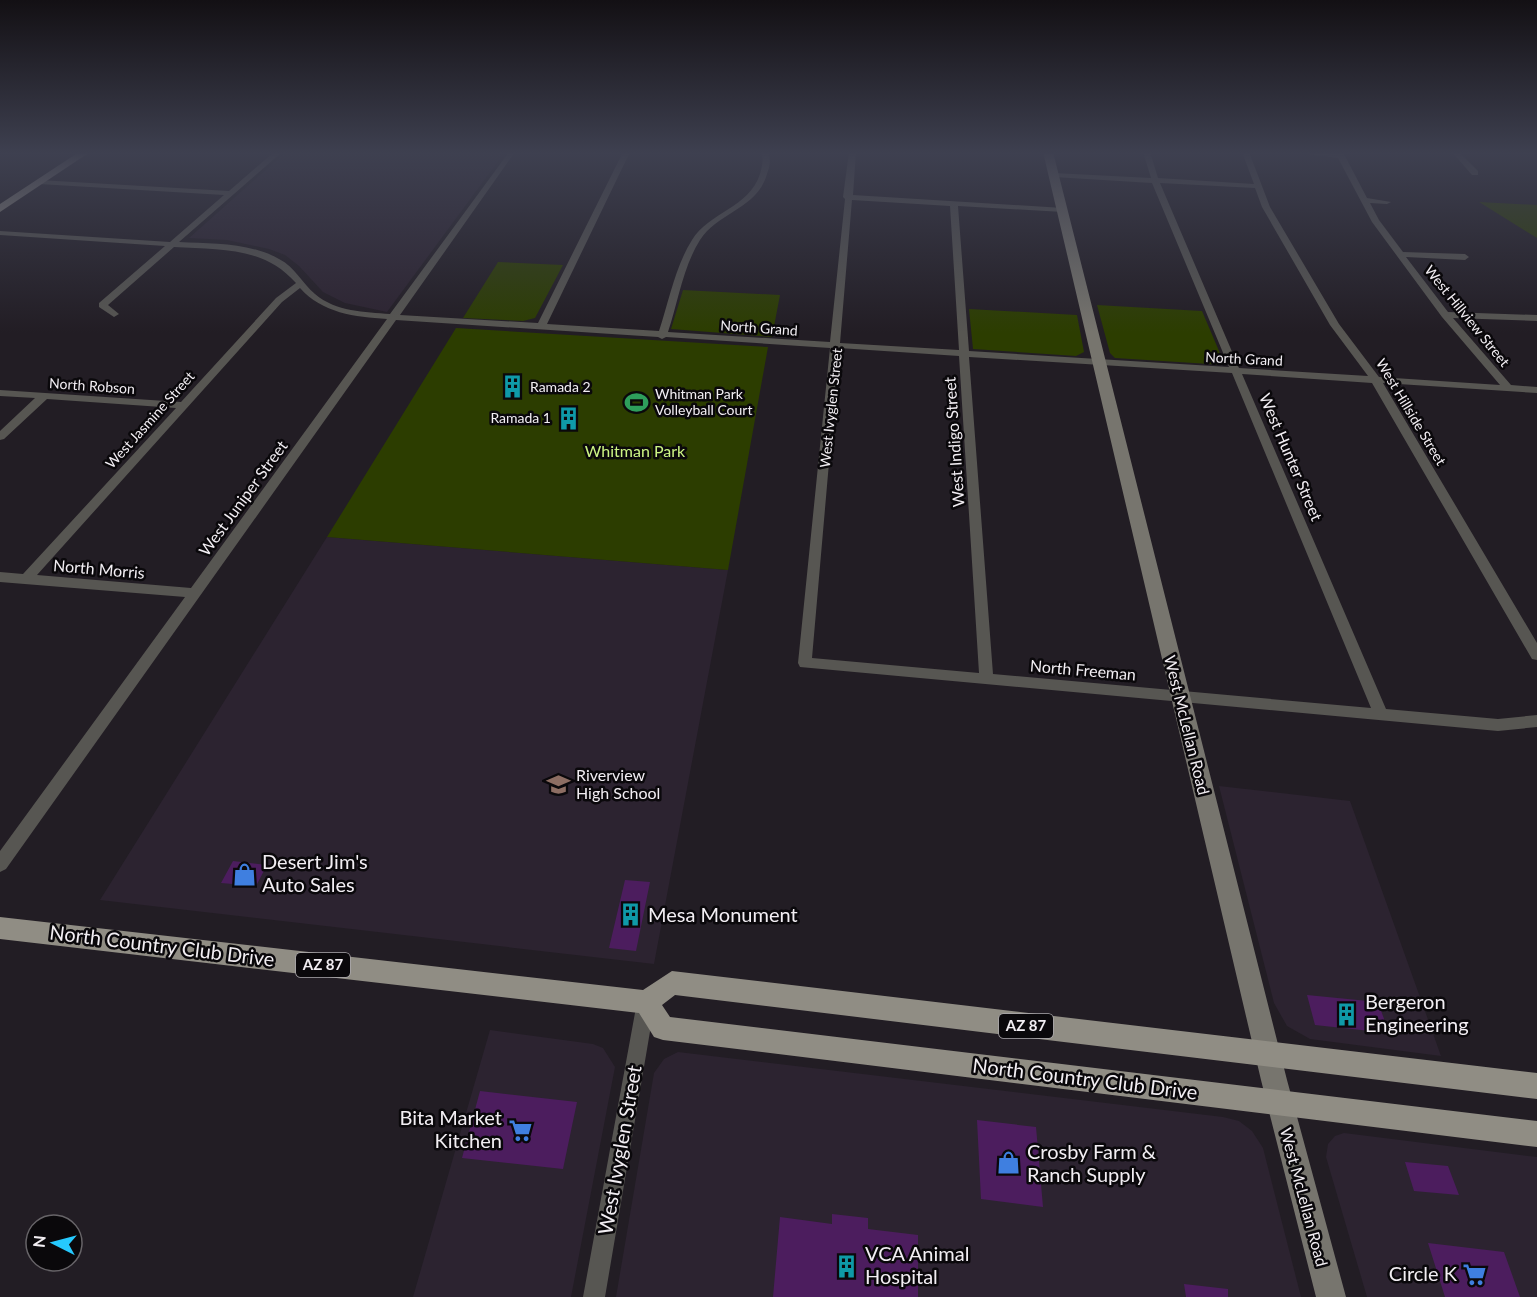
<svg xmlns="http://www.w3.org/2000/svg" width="1537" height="1297" font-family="Lato,sans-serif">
<rect width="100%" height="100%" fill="#221d24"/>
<path fill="#2c2330" d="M286,152H505L387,312L345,303L323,292L299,266L285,255L269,249L227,240L189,238Z
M327,537L728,570L654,964L100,900Z
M1219,786L1350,801L1441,1056L1310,1039L1287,1026L1274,1003Z
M490,1030L593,1044L603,1048L615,1067L571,1297H413Z
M678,1052L1223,1117L1239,1121L1252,1131L1263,1148L1301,1297H616L654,1073L664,1059Z
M1344,1133L1537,1157V1297H1367L1326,1157L1328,1144L1335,1136Z"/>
<path fill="#2c3d00" d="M1479,202L1537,205V238Z
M498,262L563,265L535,318L523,321L463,318Z
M683,290L780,295L772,337L671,329Z
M1097,305L1202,311L1225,365L1115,358L1110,353Z
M969,309L1077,315L1084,352L1076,356L973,349Z
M456,328L768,347L728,570L327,537Z"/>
<path fill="#4c1d5e" d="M233,861L267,865L256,886L221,883Z
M625,880L650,882L636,951L609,948Z
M1307,995L1378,1002L1389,1033L1315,1025Z
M480,1091L577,1102L563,1169L462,1158Z
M977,1120L1036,1127L1043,1207L981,1199Z
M1405,1162L1448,1166L1459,1195L1414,1191Z
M832,1214L868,1218V1229L918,1235V1297H773L780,1217L832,1224Z
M1428,1243L1504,1252L1520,1297H1445Z
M1184,1284L1228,1289V1297H1186Z"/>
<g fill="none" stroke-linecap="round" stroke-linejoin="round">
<path fill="#575652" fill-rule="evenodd" d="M274,152H282L179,242C212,244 249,242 279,259C295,267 302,283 315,294C336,312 365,312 390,314L509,152H515L400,315L538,323L623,152H630L547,324L659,331C669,301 675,267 692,240C709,212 749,208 760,174C762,166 764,160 761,152H768C771,160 770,166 767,174C757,209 718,212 700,240C683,267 678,302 668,332L830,342L845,199L843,197L849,152H856L853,195L1063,208L1067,210L1063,212L958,206L969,351L1229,367L1152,183L1054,177L1050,175L1054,173L1151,178L1143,152H1150L1158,178L1254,184L1242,152H1249L1270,207L1339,324L1379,377L1500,385L1442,317L1372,222L1338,158L1291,152L1344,154L1367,198L1391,202L1387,204L1370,203L1379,220L1403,252L1465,254L1469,257L1465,260L1406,257L1448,312L1537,315V321L1453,318L1511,385L1537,387V393L1383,383L1537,643V660L1532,659L1372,383L1242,374L1386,709L1498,719L1537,715V727L1498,731L800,667L798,663L830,348L666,337L662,339L658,337L396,320L6,869L0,872V851L185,597L0,582V572L23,574L176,408L47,399L4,439L0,440V431L35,398L0,396V390L181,402L276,298L296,283C263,246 220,250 174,247L108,305L119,314L114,317L99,307V303L165,246L0,235V231L170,242L224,195L39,184L35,182L39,180L229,191ZM1160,183L1255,188L1262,207L1330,325L1368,376L1239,368ZM852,200L950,206L959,350L840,343ZM300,288C322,313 355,317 387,319L191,588L37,575L282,302ZM839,348L959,356L979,673L812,658ZM969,357L1232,373L1371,708L993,674Z
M1452,152H1459L1478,171V175H1472Z
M646,993L652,996L655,1002L605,1297H583L637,1002L640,996Z"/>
<path fill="#77756e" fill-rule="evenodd" d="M1043,152H1053L1287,1080L1346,1297H1316L1261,1080Z"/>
<path fill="#908d84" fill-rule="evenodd" d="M79,152H90L0,212V204Z
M0,917L643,990L672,971L1537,1073V1099L675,995L662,1005L670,1017L1537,1121V1147L663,1040L654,1037L639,1013L0,939Z"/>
</g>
<linearGradient id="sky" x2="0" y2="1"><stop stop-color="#131014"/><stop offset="0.46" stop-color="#3e4050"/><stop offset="1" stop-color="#3e4050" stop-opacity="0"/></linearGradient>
<rect width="1537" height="333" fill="url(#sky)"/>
<defs>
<symbol id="building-bare" viewBox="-9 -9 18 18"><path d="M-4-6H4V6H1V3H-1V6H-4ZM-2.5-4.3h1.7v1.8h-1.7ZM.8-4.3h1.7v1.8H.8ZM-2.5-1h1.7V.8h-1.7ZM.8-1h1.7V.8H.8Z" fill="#0f9aa8" stroke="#0a080b" stroke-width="2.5" paint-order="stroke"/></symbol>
<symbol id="stadium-bare" viewBox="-9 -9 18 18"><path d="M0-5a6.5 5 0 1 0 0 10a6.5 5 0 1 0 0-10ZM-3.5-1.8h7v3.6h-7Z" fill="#2e9e5b" stroke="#0a080b" stroke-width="2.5" paint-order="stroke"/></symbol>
<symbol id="school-bare" viewBox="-9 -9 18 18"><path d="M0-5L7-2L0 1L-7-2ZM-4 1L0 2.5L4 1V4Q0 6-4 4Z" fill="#8d6e63" stroke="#0a080b" stroke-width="2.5" paint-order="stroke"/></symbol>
<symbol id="shop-bare" viewBox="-9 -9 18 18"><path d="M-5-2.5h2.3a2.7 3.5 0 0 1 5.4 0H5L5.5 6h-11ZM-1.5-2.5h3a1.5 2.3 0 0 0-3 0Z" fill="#3f7fe0" stroke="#0a080b" stroke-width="2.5" paint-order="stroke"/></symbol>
<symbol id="supermarket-bare" viewBox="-9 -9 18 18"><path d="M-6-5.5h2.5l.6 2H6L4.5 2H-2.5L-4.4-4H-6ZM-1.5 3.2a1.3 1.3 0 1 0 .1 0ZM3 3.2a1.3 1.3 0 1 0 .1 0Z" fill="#3f7fe0" stroke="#0a080b" stroke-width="2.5" paint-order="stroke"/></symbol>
</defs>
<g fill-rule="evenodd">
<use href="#building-bare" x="496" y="370" width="33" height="33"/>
<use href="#stadium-bare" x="620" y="386" width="33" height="33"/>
<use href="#building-bare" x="552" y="402" width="33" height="33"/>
<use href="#school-bare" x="542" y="768" width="33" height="33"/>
<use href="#shop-bare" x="228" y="858" width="33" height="33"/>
<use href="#building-bare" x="614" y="898" width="33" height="33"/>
<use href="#building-bare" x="1330" y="998" width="33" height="33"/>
<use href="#supermarket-bare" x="504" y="1114" width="33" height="33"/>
<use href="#shop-bare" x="992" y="1146" width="33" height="33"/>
<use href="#building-bare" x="830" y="1250" width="33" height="33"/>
<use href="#supermarket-bare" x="1458" y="1258" width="33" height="33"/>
</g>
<g text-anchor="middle" stroke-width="5" stroke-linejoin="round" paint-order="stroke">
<g font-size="14" fill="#f2eef3" stroke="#0a080b">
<text transform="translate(1467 316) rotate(51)" y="5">West Hillview Street</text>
<text transform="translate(759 328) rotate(4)" y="5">North Grand</text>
<text transform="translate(1244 359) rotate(3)" y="5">North Grand</text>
<text transform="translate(92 386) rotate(4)" y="5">North Robson</text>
<text transform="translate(831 408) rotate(-84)" y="5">West Ivyglen Street</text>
<text transform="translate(1411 412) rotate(59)" y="5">West Hillside Street</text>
<text transform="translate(150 420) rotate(-48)" y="5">West Jasmine Street</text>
</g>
<g font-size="14" fill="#f2eef3" stroke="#0a080b" text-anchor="start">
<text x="530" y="392">Ramada 2</text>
<text x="655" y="399">Whitman Park<tspan x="655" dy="16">Volleyball Court</tspan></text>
<text x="551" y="423" text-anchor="end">Ramada 1</text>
</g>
<g fill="#0a080b" stroke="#aca9ad" stroke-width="1.5">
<rect x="296" y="953" width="54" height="24" rx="4.5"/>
<rect x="999" y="1014" width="54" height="24" rx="4.5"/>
</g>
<g font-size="15" font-weight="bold" fill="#f2eef3">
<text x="323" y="970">AZ 87</text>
<text x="1026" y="1031">AZ 87</text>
</g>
<g font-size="16" fill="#f2eef3" stroke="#0a080b">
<text transform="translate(954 442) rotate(-94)" y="6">West Indigo Street</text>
<text transform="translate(1291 457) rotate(67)" y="6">West Hunter Street</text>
<text transform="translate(243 498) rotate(-54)" y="6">West Juniper Street</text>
<text transform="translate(99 569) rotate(5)" y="6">North Morris</text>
<text transform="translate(1083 670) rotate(5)" y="6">North Freeman</text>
<text transform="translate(1187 725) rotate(76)" y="6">West McLellan Road</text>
<text transform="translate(1304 1197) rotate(75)" y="6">West McLellan Road</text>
</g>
<g font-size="16" fill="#ccf484" stroke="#0a080b">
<text x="635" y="457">Whitman Park</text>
</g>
<g font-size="16" fill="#f2eef3" stroke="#0a080b" text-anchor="start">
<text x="576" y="781">Riverview<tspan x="576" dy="18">High School</tspan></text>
</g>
<g font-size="20" fill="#f2eef3" stroke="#0a080b" text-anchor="start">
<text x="262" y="869">Desert Jim's<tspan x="262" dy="23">Auto Sales</tspan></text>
<text x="648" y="922">Mesa Monument</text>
<text x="1365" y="1009">Bergeron<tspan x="1365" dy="23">Engineering</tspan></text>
<text x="502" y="1125" text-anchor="end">Bita Market<tspan x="502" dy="23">Kitchen</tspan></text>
<text x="1027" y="1159">Crosby Farm &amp;<tspan x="1027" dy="23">Ranch Supply</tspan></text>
<text x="865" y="1261">VCA Animal<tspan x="865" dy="23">Hospital</tspan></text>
<text x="1457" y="1281" text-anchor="end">Circle K</text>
</g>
<g font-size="20" fill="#f2eef3" stroke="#0a080b">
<text transform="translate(162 946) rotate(7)" y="7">North Country Club Drive</text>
<text transform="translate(1085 1079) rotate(7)" y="7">North Country Club Drive</text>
<text transform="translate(620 1150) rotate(-80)" y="7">West Ivyglen Street</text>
</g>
</g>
<g transform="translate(54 1243) rotate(276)"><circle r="28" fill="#0a080b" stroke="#676468" stroke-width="1.5"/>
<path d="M0-4.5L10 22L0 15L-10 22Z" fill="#26c9fe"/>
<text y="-9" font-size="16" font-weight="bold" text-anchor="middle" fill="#f2eef3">N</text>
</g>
</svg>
